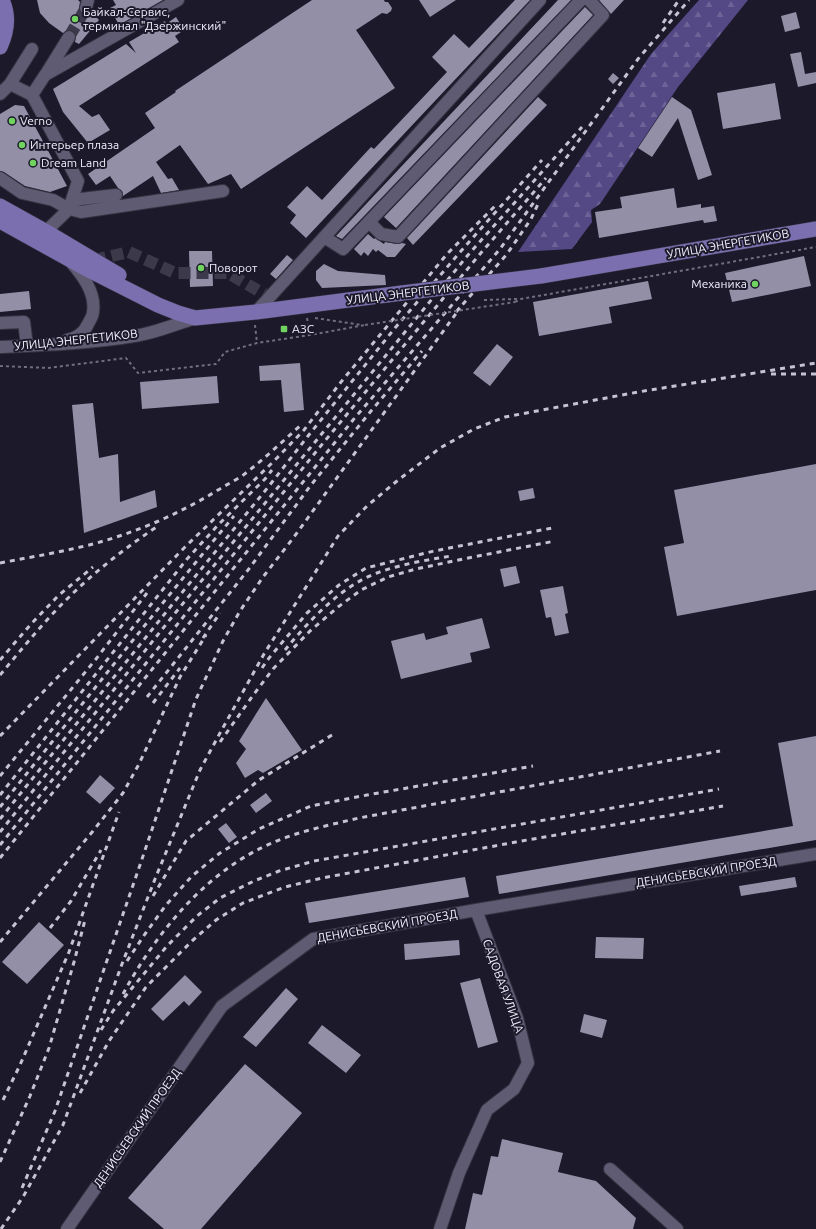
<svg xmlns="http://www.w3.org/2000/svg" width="816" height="1229" font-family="Ubuntu,sans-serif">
<defs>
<pattern id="forest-firs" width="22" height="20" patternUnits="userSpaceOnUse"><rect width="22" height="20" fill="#544885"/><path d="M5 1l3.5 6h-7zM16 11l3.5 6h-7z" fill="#6d6397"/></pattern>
</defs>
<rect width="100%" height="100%" fill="#1c192b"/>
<path fill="url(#forest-firs)" d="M699,0H748L678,87L600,204L591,210L592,222L572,249L518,252L651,54Z"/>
<path fill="#928fa7" d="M37,0H78L80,2L79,10L81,14L88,15L92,13L99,20L79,44L75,42L76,37L73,31L69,30L63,33L49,23L40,13Z
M113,0H163L119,25L110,8L116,5Z
M312,0H384L385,2H388L392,8L391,11L387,14L382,13L356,30L395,88L241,189L231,174L208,184L180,145L156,162L168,179L172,178L179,190L161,193L153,176L123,196L122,191L118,188L110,176L96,185L88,174L155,128L145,113L176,92L175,91Z
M419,0H456L430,17Z
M515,0H530L306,238L290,223L296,215L287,207L307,186L322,200L371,147L374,149L447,72L432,57L454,34L469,48Z
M558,0H571L342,239L336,236Z
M599,0H624L611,14Z
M585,7L593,15L396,228L384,217Z
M796,12L800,28L785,32L781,16Z
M176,17L184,30L175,36L179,42L79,106L92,117L99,114L110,130L88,143L63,112L53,89L126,44L136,53L129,42L165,21L166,24Z
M801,52L805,74L816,72V83L798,87L790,54Z
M613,73L619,78L613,84L608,79Z
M775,83L781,119L723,129L717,93Z
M538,97L547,105L413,245L407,238Z
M672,97L691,110L712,175L698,180L678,118L652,157L638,148Z
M15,105L24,106L67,186L50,192L25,186L4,172L0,171V114Z
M674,188L677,208L701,204V208L714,206L717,221L704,223L703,220L599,238L595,212L622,208L620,197Z
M368,234L374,239L375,238L384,244L385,242L397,244L402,243L406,244L395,257H387L378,250L376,252L373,249L368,256L364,252L361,256L354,249Z
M189,251H212L213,286L190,287Z
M287,255L293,260L276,279L270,274Z
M804,256L811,286L732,302L725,273Z
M324,264L338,271L385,275L386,285L322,288L316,280V271Z
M648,281L652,299L609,307L612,323L539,336L533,302Z
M29,291L31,309L0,312V294Z
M497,344L513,357L490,386L473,373Z
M300,363L304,410L284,412L281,380L260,381L259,366Z
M217,376L219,403L142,409L140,382Z
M93,403L99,458L118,454L120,502L155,490L157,507L84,533L72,405Z
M816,464V590L677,616L664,547L684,543L674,490Z
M533,488L535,498L520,501L518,491Z
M516,566L520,583L504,587L500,569Z
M563,586L568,613L565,614L569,633L555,636L551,617L546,618L540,590Z
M482,618L490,648L470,653L472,662L401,679L391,641L424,633L426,640L448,634L446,627Z
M266,698L302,750L263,773L258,770L245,778L236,763L246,749L239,741Z
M816,736V840L499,894L496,876L793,826L778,743Z
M100,775L115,788L100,804L86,792Z
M266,793L272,801L256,813L250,805Z
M226,823L237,837L229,843L218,829Z
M465,877L469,897L309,923L305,903Z
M795,877L797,887L741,896L739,886Z
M39,922L64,945L27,984L2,962Z
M596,937L644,938L643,959L595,958Z
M459,940L460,955L405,960L404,944Z
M185,975L202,992L189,1006L184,1001L163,1021L151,1009Z
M480,978L498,1042L478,1048L460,983Z
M286,988L298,999L256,1047L243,1037Z
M584,1014L607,1020L602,1038L580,1032Z
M322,1025L361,1055L346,1073L308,1043Z
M245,1064L302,1113L201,1229H164L128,1198Z
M502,1139L563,1153L558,1172L596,1181L636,1218L633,1229H465L473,1193L482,1195L491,1156L498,1157Z"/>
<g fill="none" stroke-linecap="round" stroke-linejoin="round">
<path stroke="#3c394a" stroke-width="12" stroke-dasharray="12 6" stroke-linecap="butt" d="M69,37L86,8
M94,260L129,252L175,273H228L269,297"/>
<defs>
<path id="minor" d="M86,8L88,0
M46,74L69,37
M10,84L32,49
M0,94L10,84L32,95
M0,178L22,193L53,200L69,209L81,212L223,191
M72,200L116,195
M369,222L381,234L398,237L603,15L589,0
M40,237L69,209L78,181L32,95L45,75L178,0
M324,237L343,249L581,0
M256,312L540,0
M0,323L24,322L27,346
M67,340C77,338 84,333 88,324C90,320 93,316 93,312C96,293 83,276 71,262
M0,347C46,345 94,343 140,335C159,331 177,324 195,318
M610,1169L677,1229
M67,1229L222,1006L313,939L476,910L816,854
M440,1229L459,1173L487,1110L514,1089L528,1063L517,1018L476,910"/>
<path id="major" d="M0,47C7,32 9,15 2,0
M0,206L45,231L119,275
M0,221L83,267L158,305L178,313L195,318L256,312L402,293
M541,276L816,229"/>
</defs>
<use href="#minor" stroke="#363342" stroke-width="14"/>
<use href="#major" stroke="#363342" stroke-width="16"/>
<path stroke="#716f7f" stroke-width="2" stroke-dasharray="3 3" stroke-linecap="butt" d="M484,300L516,299L518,300
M515,302L521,299L816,247
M307,318L310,335
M315,318L362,325
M255,325L257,343
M0,366L48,368L126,358L138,373L216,364L225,352L257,343L310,335L365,325"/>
<use href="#minor" stroke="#5e5b72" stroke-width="12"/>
<use href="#major" stroke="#7b6faf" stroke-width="15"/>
<path stroke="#c6c4d2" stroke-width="3" stroke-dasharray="5 5" stroke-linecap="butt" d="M663,23L679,0
M456,312L507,254L531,219L539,202
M771,374H816
M0,563C31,557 62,552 93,544C137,532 179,514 218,490C226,485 234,481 242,476C263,460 282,442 302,424
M203,638L220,613
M285,650C309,621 341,586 377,573C401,564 427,560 451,556
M0,660L31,624L59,595L93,567
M262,668L269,658L307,613L339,585L366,568L434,551L552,528
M0,675C21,650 42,624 65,601C93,573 125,548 158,526
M147,697L248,570L311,485L371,411L422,351
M153,703L180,668
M0,736L184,548L274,461L304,430L341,382L447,254L495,206
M220,742L254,694L273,669L310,631L338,607L361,590L388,577L416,569L463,559L555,541
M0,776L96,659L147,593
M0,795L187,559L219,524L265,479L272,470
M0,807C78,710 154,612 234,516
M0,819L171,606L269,486L308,436L395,328L461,251L542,160
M0,832L176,612L468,255L582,127
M0,845L319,448L480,254L546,178
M0,858L353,420L500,249L638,59L689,0
M153,896L186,841L259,780L332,735
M50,928L71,901L101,850
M0,942L93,831L123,793L139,764L180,677L206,635
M127,961L145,934L166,905L192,876L220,853L259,829L311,806L367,795L533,766
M123,994C156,933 206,871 272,843C299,831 330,825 359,818L720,751
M101,1030L113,1011L167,946L197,916L220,898L254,881L279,871L314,861L719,789
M80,1093L109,1041L146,987L192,941L216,920L243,903L285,887L322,878L516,842L723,806
M3,1100L20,1065L69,952L119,812
M0,1162L30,1096L49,1048L74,962L85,920
M22,1188L55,1111L140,865L196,699L223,641L240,611L263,577L294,537L460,308
M1,1229L23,1197L63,1125L122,964L155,879L200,770L220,733L264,654L338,536L367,506L397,481L440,448L474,429L505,417L638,392L816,363"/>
<defs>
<path id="major-bridge" d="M402,293L541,276"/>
</defs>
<use href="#major-bridge" stroke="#363342" stroke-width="16" stroke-linecap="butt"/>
<path stroke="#716f7f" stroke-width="2" stroke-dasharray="3 3" stroke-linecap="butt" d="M365,325L515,302"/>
<use href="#major-bridge" stroke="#7b6faf" stroke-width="15"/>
</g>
<g fill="#70d35f" stroke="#1c192b" stroke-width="1.5">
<circle cx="75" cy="19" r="4"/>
<circle cx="12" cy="121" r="4"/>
<circle cx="22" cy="145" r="4"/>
<circle cx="33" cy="163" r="4"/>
<circle cx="201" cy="268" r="4"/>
<circle cx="755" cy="284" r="4"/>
<rect x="280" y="325" width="8" height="8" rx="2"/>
</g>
<g text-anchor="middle" stroke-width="4" stroke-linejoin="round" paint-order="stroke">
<g font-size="12" fill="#f1f0fd" stroke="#1c192b" text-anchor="start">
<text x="83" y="16">Байкал-Сервис,<tspan x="83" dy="14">терминал "Дзержинский"</tspan></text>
<text x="20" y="125">Verno</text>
<text x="30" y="149">Интерьер плаза</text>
<text x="41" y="167">Dream Land</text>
<text x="209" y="272">Поворот</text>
<text x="747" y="288" text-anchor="end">Механика</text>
<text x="292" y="333">АЗС</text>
</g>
<g font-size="12" fill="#f1f0fd" stroke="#1c192b">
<text transform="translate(728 244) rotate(-10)" y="4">УЛИЦА ЭНЕРГЕТИКОВ</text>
<text transform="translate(408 293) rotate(-7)" y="4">УЛИЦА ЭНЕРГЕТИКОВ</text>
<text transform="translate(76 340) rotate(-6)" y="4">УЛИЦА ЭНЕРГЕТИКОВ</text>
<text transform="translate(706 872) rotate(-9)" y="4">ДЕНИСЬЕВСКИЙ ПРОЕЗД</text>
<text transform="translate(387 926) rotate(-10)" y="4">ДЕНИСЬЕВСКИЙ ПРОЕЗД</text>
<text transform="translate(503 986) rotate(70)" y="4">САДОВАЯ УЛИЦА</text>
<text transform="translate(137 1128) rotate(-55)" y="4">ДЕНИСЬЕВСКИЙ ПРОЕЗД</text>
</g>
</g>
</svg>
